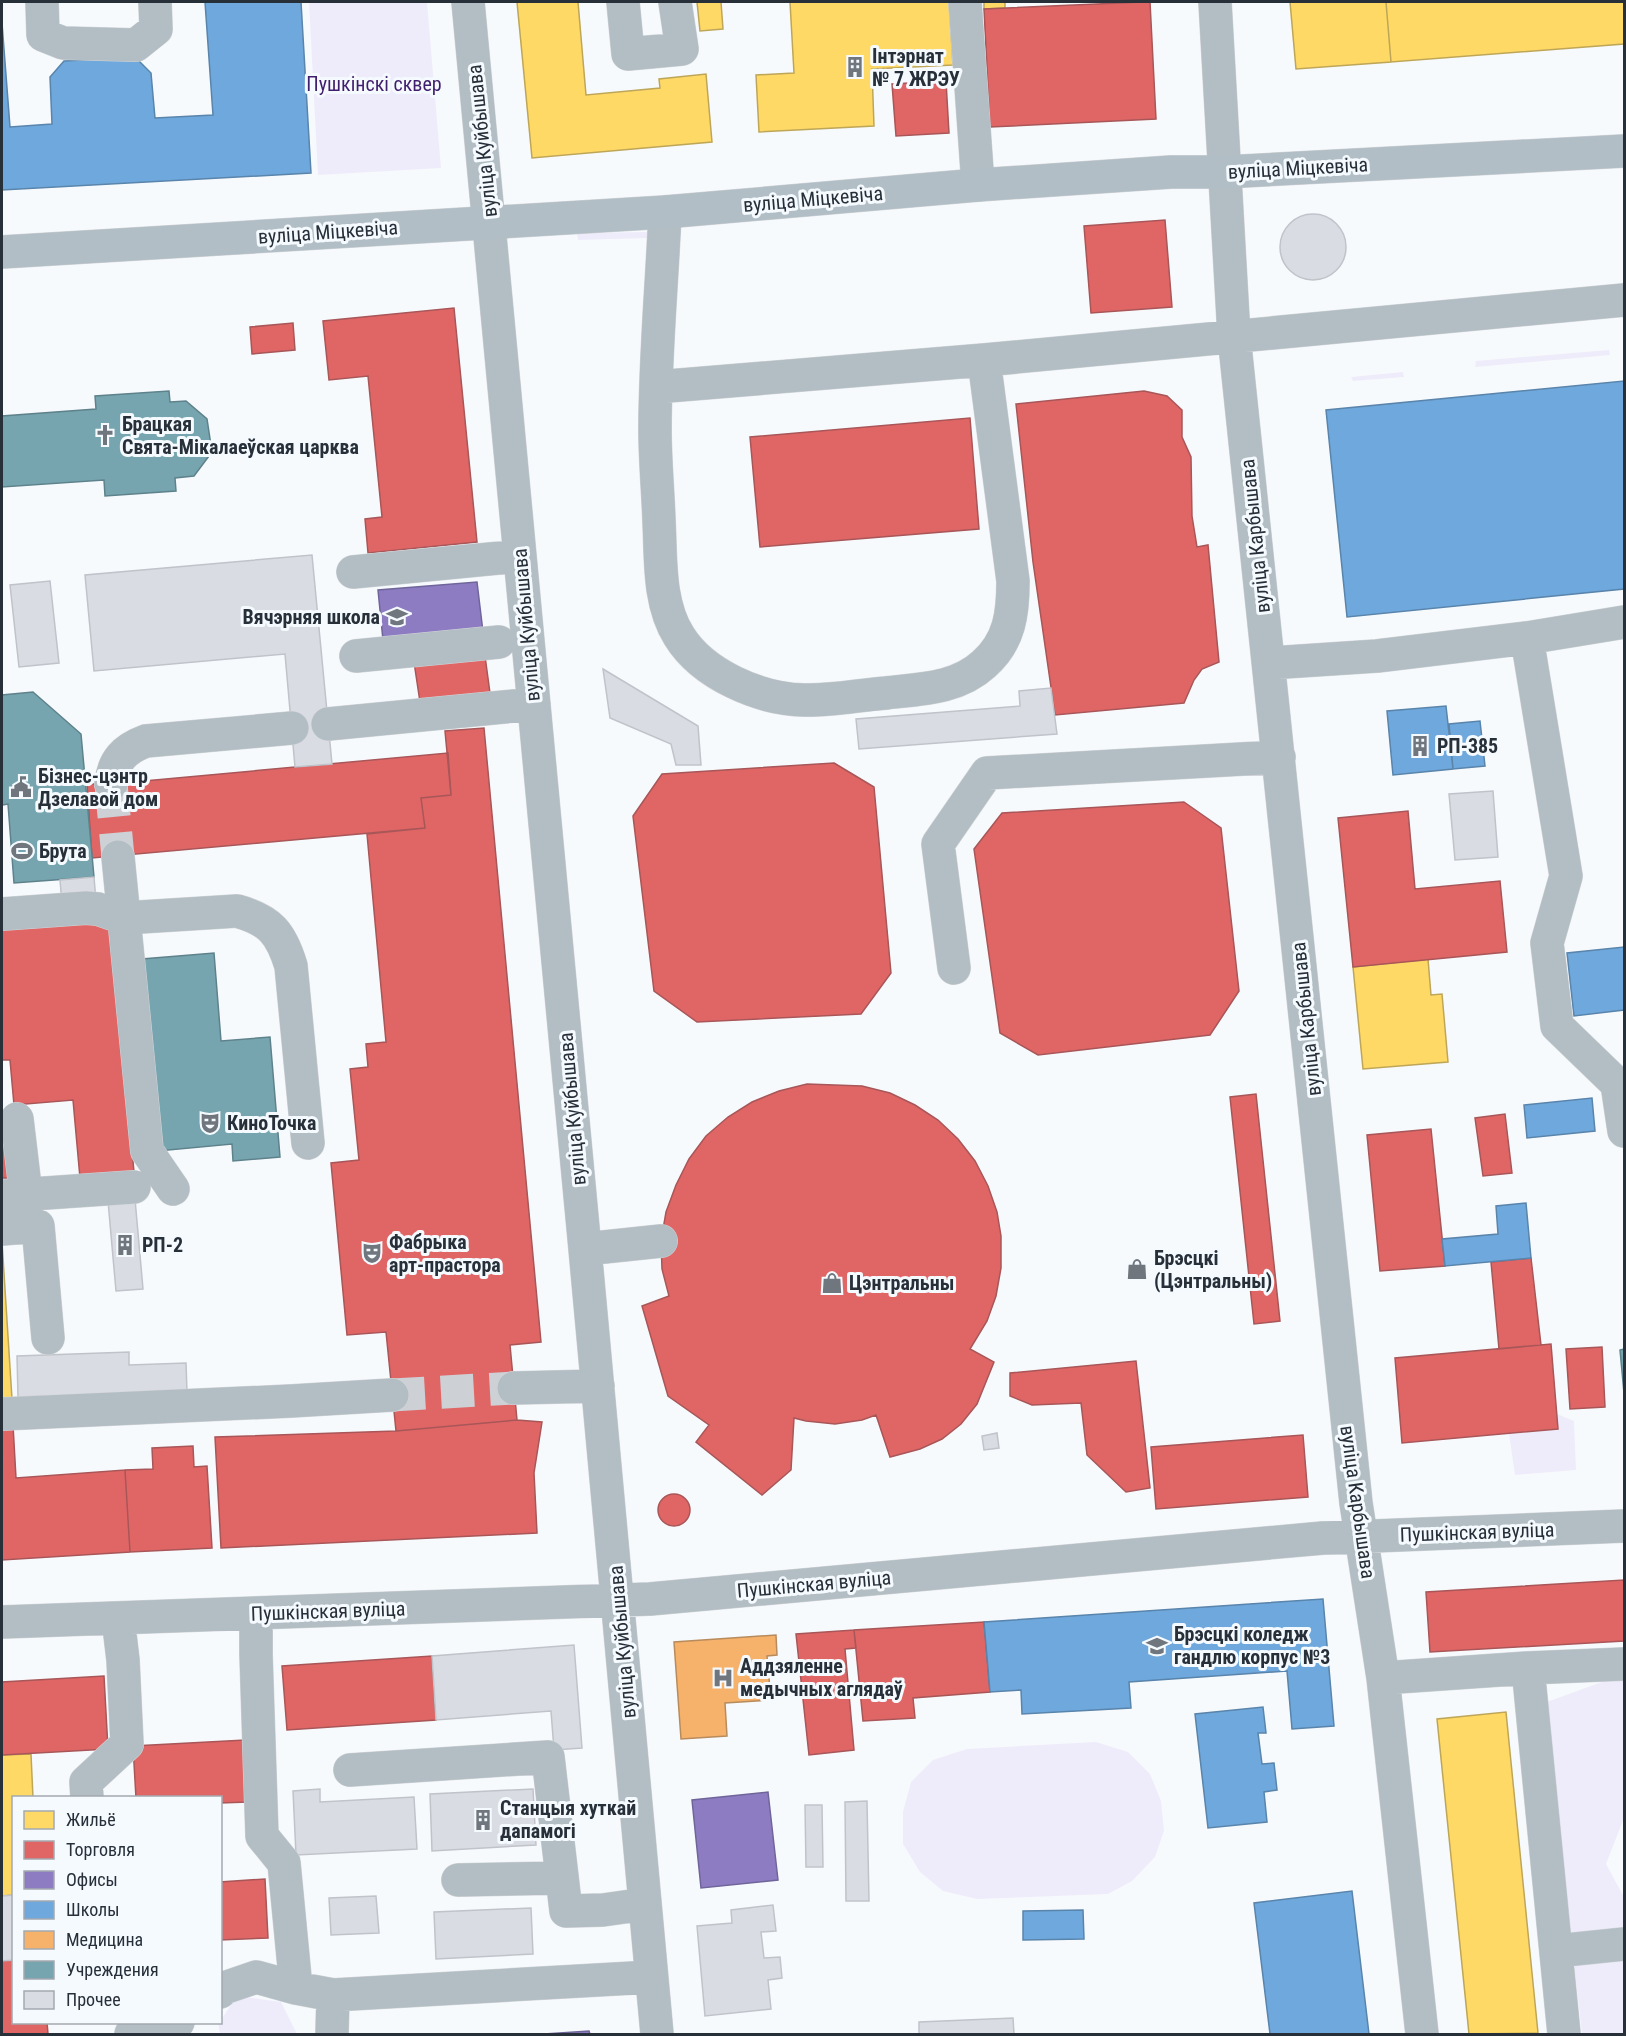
<svg xmlns="http://www.w3.org/2000/svg" width="1626" height="2036" font-family="'Roboto Condensed',sans-serif">
<rect width="100%" height="100%" fill="#f7fafd"/>
<path fill="#eeecfa" d="M309,2H427L441,168L318,175Z
M647,232V238L578,240L577,233Z
M1609,350L1610,355L1475,367L1476,361Z
M1403,372L1404,377L1353,381L1351,377Z
M1557,1414L1574,1421L1576,1470L1515,1475L1509,1434L1558,1429Z
M1624,1674V1818L1606,1864L1624,1897V2034H1582L1544,1703Z
M1096,1742L1128,1752L1150,1774L1161,1801L1164,1831L1155,1857L1132,1881L1108,1894L977,1899L943,1891L920,1872L903,1844V1812L911,1782L933,1760L967,1749Z
M237,1996L281,2002L297,2034H220L218,2023L220,2022L221,2020Z"/>
<path fill="#ffd966" stroke="#bea658" stroke-width="1.5" d="M517,2H578L586,95L660,88L659,79L706,74L712,142L532,158Z
M697,2H721L723,29L700,31Z
M790,2H949L953,65L872,69L874,126L759,132L756,75L794,73Z
M984,2H1005V8L984,9Z
M1290,2H1386L1391,62L1296,69Z
M1386,2H1624V44L1391,62Z
M1428,959L1431,995L1442,994L1448,1062L1363,1069L1353,967Z
M2,1242L12,1399H2Z
M1506,1712L1538,2033L1469,2034L1437,1719Z
M31,1754L33,1798H14V1895L2,1896V1755Z"/>
<path fill="#e06666" stroke="#a85658" stroke-width="1.5" d="M1143,2H1150L1156,119L990,127L984,9Z
M946,81L949,133L896,136L892,84Z
M1165,220L1172,307L1091,313L1084,226Z
M454,308L477,542L368,553L365,519L382,517L368,376L329,380L323,321Z
M293,323L295,350L252,354L250,327Z
M1144,391L1167,396L1182,410V437L1191,457L1192,516L1197,547L1208,545L1219,662L1202,669L1194,680L1184,703L1055,715L1033,562L1016,404Z
M970,418L979,529L760,547L750,437Z
M485,656L490,693L420,702L414,662Z
M484,728L541,1342L510,1345L517,1420L396,1431L386,1332L347,1335L331,1163L359,1160L350,1069L368,1067L366,1044L386,1042L367,834L425,828L421,798L451,795L445,731Z
M448,753L451,795L421,798L425,828L92,858L87,784H111Z
M834,763L874,787L891,973L861,1014L697,1022L654,991L633,816L662,774Z
M1184,802L1221,828L1239,991L1210,1035L1038,1055L1000,1033L974,849L1002,813Z
M1408,811L1415,889L1500,881L1507,952L1353,967L1338,818Z
M111,920L134,1172L80,1178L73,1100L14,1105L10,1060H2V930Z
M807,1084L862,1086L890,1093L915,1105L938,1120L958,1139L975,1161L988,1186L997,1212L1001,1236V1268L996,1296L987,1321L970,1349L994,1362L977,1404L961,1424L942,1439L920,1449L890,1457L876,1415L862,1420L835,1424L806,1421L794,1418L791,1470L762,1495L696,1442L709,1425L668,1396L642,1306L669,1296L662,1269L661,1241L666,1212L676,1185L689,1159L706,1136L728,1117L752,1102L779,1091Z
M1256,1094L1280,1321L1254,1324L1230,1097Z
M2,1107L8,1178H2Z
M1505,1114L1512,1173L1483,1176L1475,1118Z
M1431,1129L1445,1266L1380,1271L1367,1135Z
M1531,1258L1541,1345L1499,1349L1491,1262Z
M1551,1344L1558,1429L1402,1443L1395,1358Z
M1602,1347L1605,1407L1570,1409L1566,1349Z
M1136,1361L1150,1488L1126,1492L1087,1455L1081,1403L1032,1405L1010,1396V1373Z
M517,1420L542,1422L534,1473L537,1533L221,1548L215,1437L396,1431Z
M13,1425L16,1478L125,1470L130,1552L2,1560V1426Z
M1303,1435L1308,1497L1156,1509L1151,1447Z
M193,1446L194,1467L207,1466L212,1548L130,1552L125,1470L153,1469L152,1448Z
M658 1510a16 16 0 1 1 32 0a16 16 0 1 1-32 0Z
M1624,1580V1641L1430,1652L1426,1592Z
M984,1622L990,1692L913,1698L915,1718L863,1721L854,1630Z
M854,1630L856,1648L845,1649L854,1750L809,1755L796,1634Z
M432,1656L436,1720L287,1730L282,1666Z
M104,1676L108,1749L2,1755V1682Z
M245,1740L248,1802L220,1803V1798H136L133,1746Z
M265,1879L268,1938L220,1940V1882Z
M14,1960V2022H47L48,2034H2V1961Z"/>
<path fill="#8e7cc3" stroke="#6f659a" stroke-width="1.5" d="M477,582L483,632L383,640L378,590Z
M768,1792L778,1880L701,1888L692,1800Z
M589,2031L590,2034H544Z"/>
<path fill="#6fa8dc" stroke="#5984ab" stroke-width="1.5" d="M205,2H301L311,173L2,190V23L10,127L52,124L50,77L64,61L135,57L151,73L155,118L213,115Z
M1624,381V589L1347,617L1326,410Z
M1446,706L1453,769L1393,775L1387,711Z
M1480,721L1485,766L1453,769L1449,724Z
M1624,947V1010L1574,1016L1567,953Z
M1592,1098L1595,1131L1527,1138L1524,1105Z
M1526,1203L1531,1258L1445,1266L1442,1239L1498,1234L1496,1206Z
M1323,1599L1334,1726L1292,1729L1287,1671L1129,1682L1131,1708L1022,1714L1021,1690L990,1692L984,1622Z
M1263,1707L1266,1733H1258L1262,1764L1274,1763L1277,1790L1264,1792L1267,1822L1208,1828L1195,1714Z
M1352,1891L1369,2034H1270L1254,1903Z
M1083,1910L1084,1939L1023,1940V1911Z"/>
<path fill="#f6b26b" stroke="#b88b5c" stroke-width="1.5" d="M776,1635L777,1655L767,1656L771,1700L725,1703L727,1736L681,1739L674,1642Z"/>
<path fill="#76a5af" stroke="#5e828c" stroke-width="1.5" d="M169,391L170,402L186,401L207,419L212,452L194,476L175,478L176,491L105,496L104,480L2,487V416L96,409L95,396Z
M33,692L81,734L94,877L14,883L8,804L2,805V695Z
M214,953L221,1041L270,1037L280,1157L233,1161L232,1144L158,1151L142,959Z
M1624,1349V1393L1620,1350Z"/>
<path fill="#d9dce3" stroke="#c1c3ca" stroke-width="1.5" d="M1280 247a33 33 0 1 1 66 0a33 33 0 1 1-66 0Z
M312,555L332,764L295,767L285,654L94,671L85,575Z
M50,581L59,663L19,667L10,585Z
M603,669L698,726L701,765H676L671,744L610,718Z
M1051,688L1057,734L859,749L856,719L1020,706L1019,691Z
M1493,791L1498,857L1455,860L1449,794Z
M94,877L96,901L62,904L60,880Z
M135,1199L143,1289L116,1291L108,1201Z
M129,1352V1365L186,1363L187,1392L18,1397L17,1356Z
M997,1433L999,1448L984,1450L982,1436Z
M574,1645L582,1748L554,1750L551,1711L436,1720L432,1656Z
M320,1789V1802L414,1797L417,1849L296,1855L293,1791Z
M533,1789L536,1845L432,1851L430,1794Z
M867,1801L869,1901H846L845,1802Z
M805,1805H822L823,1867H806Z
M14,1895V1960L2,1961V1896Z
M376,1896L379,1933L331,1935L329,1898Z
M773,1905L776,1931L761,1932L764,1958L780,1957L782,1978L768,1980L771,2009L705,2016L697,1926L732,1923L731,1910Z
M531,1908L533,1954L436,1959L434,1912Z
M1013,2018L1014,2034H919V2022Z"/>
<g fill="none" stroke-linecap="round" stroke-linejoin="round">
<path stroke="#cdd1d6" stroke-width="33" stroke-dasharray="33 16" stroke-linecap="butt" d="M111,784L118,857
M392,1395L514,1388"/>
<defs>
<path id="minor" d="M42,2L43,35L63,43L136,45L156,29L155,2
M468,2C509,417 546,833 585,1249
M623,2L628,54L682,49L675,2
M965,2L978,185
M1215,2L1234,336L1356,1503L1383,1678L1422,2034
M665,212C662,284 655,357 655,430C655,460 658,491 659,521C661,558 658,603 679,636C703,675 760,699 804,700C831,701 859,695 886,693C920,689 957,689 984,664C1010,641 1013,613 1013,581L984,360
M656,387L984,360L1624,300
M353,572L520,556
M1624,622L1527,638L1566,876L1547,943L1557,1026L1617,1084L1624,1131
M356,656L499,642
M1269,663L1377,656L1527,638
M328,724L534,704
M111,784C113,761 124,749 146,741L292,728
M118,857L147,1151L173,1189
M2,914L86,908L98,909L124,918L237,911C270,920 281,933 291,966L308,1143
M954,968L938,844L987,773L1279,757
M17,1119L26,1195
M2,1196L134,1187
M2,1229L38,1226L48,1338
M514,1388L598,1386
M2,1414L291,1401L392,1395
M256,1614V1654L262,1836L284,1863L296,1988
M2,1622L650,1599L1323,1538L1624,1526
M1528,1668L1624,1664
M1383,1678L1528,1668L1564,2034
M350,1770L548,1757L566,1911L603,1910L645,1904
M87,1798L86,1782L127,1744L123,1660L118,1618
M458,1880L562,1878
M1556,1951L1624,1944
M220,1992L224,1988L256,1977L296,1988L333,1995L651,1977
M131,2034L178,2022
M332,2034L333,1995
M657,2034L585,1249L661,1241"/>
<path id="major" d="M2,252L665,212L978,185L1171,172H1224L1624,151"/>
</defs>
<use href="#minor" stroke="#d2d5d9" stroke-width="34"/>
<use href="#major" stroke="#d2d5d9" stroke-width="34"/>
<use href="#minor" stroke="#b2bec3" stroke-width="33"/>
<use href="#major" stroke="#b2bec5" stroke-width="33"/>
</g>
<defs>
<symbol id="building-bare" viewBox="-9 -9 18 18"><path d="M-4-6H4V6H1V3H-1V6H-4ZM-2.5-4.3h1.7v1.8h-1.7ZM.8-4.3h1.7v1.8H.8ZM-2.5-1h1.7V.8h-1.7ZM.8-1h1.7V.8H.8Z" fill="#70767e" stroke="#f5faff" stroke-width="2.5" paint-order="stroke"/></symbol>
<symbol id="church-bare" viewBox="-9 -9 18 18"><path d="M-1.2-6h2.4v3.5h3.3v2.4h-3.3V6h-2.4V-.1h-3.3v-2.4h3.3Z" fill="#70767e" stroke="#f5faff" stroke-width="2.5" paint-order="stroke"/></symbol>
<symbol id="school-bare" viewBox="-9 -9 18 18"><path d="M0-5L7-2L0 1L-7-2ZM-4 1L0 2.5L4 1V4Q0 6-4 4Z" fill="#70767e" stroke="#f5faff" stroke-width="2.5" paint-order="stroke"/></symbol>
<symbol id="civic-bare" viewBox="-9 -9 18 18"><path d="M-.6-6.5H3V-4.5H.6V-3L4-1V1h2V6H-6V1h2V-1L-.6-3ZM-1.2 2.5V6h2.4V2.5Z" fill="#70767e" stroke="#f5faff" stroke-width="2.5" paint-order="stroke"/></symbol>
<symbol id="stadium-bare" viewBox="-9 -9 18 18"><path d="M0-5a6.5 5 0 1 0 0 10a6.5 5 0 1 0 0-10ZM-3.5-1.8h7v3.6h-7Z" fill="#70767e" stroke="#f5faff" stroke-width="2.5" paint-order="stroke"/></symbol>
<symbol id="theatre-bare" viewBox="-9 -9 18 18"><path d="M-5-5.5Q0-4 5-5.5V0Q5 5 0 6Q-5 5-5 0ZM-3.3-2.5H-1v1.5H-3.3ZM1-2.5H3.3v1.5H1ZM-2.8 1Q0 5.5 2.8 1Z" fill="#70767e" stroke="#f5faff" stroke-width="2.5" paint-order="stroke"/></symbol>
<symbol id="shop-bare" viewBox="-9 -9 18 18"><path d="M-5-2.5h2.3a2.7 3.5 0 0 1 5.4 0H5L5.5 6h-11ZM-1.5-2.5h3a1.5 2.3 0 0 0-3 0Z" fill="#70767e" stroke="#f5faff" stroke-width="2.5" paint-order="stroke"/></symbol>
<symbol id="university-bare" viewBox="-9 -9 18 18"><path d="M0-5L7-2L0 1L-7-2ZM-4 1L0 2.5L4 1V4Q0 6-4 4Z" fill="#70767e" stroke="#f5faff" stroke-width="2.5" paint-order="stroke"/></symbol>
<symbol id="hospital-bare" viewBox="-9 -9 18 18"><path d="M-5-5h3v3.5h4V-5h3V5h-3V1.5h-4V5h-3Z" fill="#70767e" stroke="#f5faff" stroke-width="2.5" paint-order="stroke"/></symbol>
</defs>
<g fill-rule="evenodd">
<use href="#building-bare" x="840" y="52" width="30" height="30"/>
<use href="#church-bare" x="90" y="420" width="30" height="30"/>
<use href="#school-bare" x="382" y="602" width="30" height="30"/>
<use href="#building-bare" x="1405" y="731" width="30" height="30"/>
<use href="#civic-bare" x="6" y="772" width="30" height="30"/>
<use href="#stadium-bare" x="7" y="836" width="30" height="30"/>
<use href="#theatre-bare" x="195" y="1108" width="30" height="30"/>
<use href="#building-bare" x="110" y="1230" width="30" height="30"/>
<use href="#theatre-bare" x="357" y="1238" width="30" height="30"/>
<use href="#shop-bare" x="1122" y="1254" width="30" height="30"/>
<use href="#shop-bare" x="817" y="1268" width="30" height="30"/>
<use href="#university-bare" x="1142" y="1631" width="30" height="30"/>
<use href="#hospital-bare" x="708" y="1663" width="30" height="30"/>
<use href="#building-bare" x="468" y="1805" width="30" height="30"/>
</g>
<g text-anchor="middle" stroke-width="6" stroke-linejoin="round" paint-order="stroke">
<g font-size="20" font-weight="bold" fill="#272f39" stroke="#f5faff" text-anchor="start">
<text x="872" y="63">Інтэрнат<tspan x="872" dy="23">№ 7 ЖРЭУ</tspan></text>
<text x="122" y="431">Брацкая<tspan x="122" dy="23">Свята-Мікалаеўская царква</tspan></text>
<text x="380" y="624" text-anchor="end">Вячэрняя школа</text>
<text x="1437" y="753">РП-385</text>
<text x="38" y="783">Бізнес-цэнтр<tspan x="38" dy="23">Дзелавой дом</tspan></text>
<text x="39" y="858">Брута</text>
<text x="227" y="1130">КиноТочка</text>
<text x="389" y="1249">Фабрыка<tspan x="389" dy="23">арт-прастора</tspan></text>
<text x="142" y="1252">РП-2</text>
<text x="1154" y="1265">Брэсцкі<tspan x="1154" dy="23">(Цэнтральны)</tspan></text>
<text x="849" y="1290">Цэнтральны</text>
<text x="1174" y="1641">Брэсцкі коледж<tspan x="1174" dy="23">гандлю корпус №3</tspan></text>
<text x="740" y="1673">Аддзяленне<tspan x="740" dy="23">медычных аглядаў</tspan></text>
<text x="500" y="1815">Станцыя хуткай<tspan x="500" dy="23">дапамогі</tspan></text>
</g>
<g font-size="20" fill="#411d6d" stroke="#f5faff">
<text x="374" y="91">Пушкінскі сквер</text>
</g>
<g font-size="20" fill="#272f39" stroke="#f5faff">
<text transform="translate(482 141) rotate(-96)" y="7">вуліца Куйбышава</text>
<text transform="translate(1298 168) rotate(-3)" y="7">вуліца Міцкевіча</text>
<text transform="translate(813 199) rotate(-5)" y="7">вуліца Міцкевіча</text>
<text transform="translate(328 232) rotate(-4)" y="7">вуліца Міцкевіча</text>
<text transform="translate(1255 536) rotate(-96)" y="7">вуліца Карбышава</text>
<text transform="translate(526 625) rotate(-95)" y="7">вуліца Куйбышава</text>
<text transform="translate(1306 1019) rotate(-96)" y="7">вуліца Карбышава</text>
<text transform="translate(572 1109) rotate(-95)" y="7">вуліца Куйбышава</text>
<text transform="translate(1358 1502) rotate(82)" y="7">вуліца Карбышава</text>
<text transform="translate(1477 1532) rotate(-2)" y="7">Пушкінская вуліца</text>
<text transform="translate(814 1584) rotate(-5)" y="7">Пушкінская вуліца</text>
<text transform="translate(328 1611) rotate(-2)" y="7">Пушкінская вуліца</text>
<text transform="translate(622 1642) rotate(-95)" y="7">вуліца Куйбышава</text>
</g>
</g>
<rect width="1626" height="2036" fill="none" stroke="#272f39" stroke-width="6"/>
<rect x="12" y="1796" width="210" height="228" fill="#f5faff" stroke="#a3a9b0" stroke-width="1.5"/>
<rect x="24" y="1811" width="30" height="18" fill="#ffd966" stroke="#a3a9b0" stroke-width="1.5"/>
<text x="66" y="1826" font-size="18" fill="#272f39">Жильё</text>
<rect x="24" y="1841" width="30" height="18" fill="#e06666" stroke="#a3a9b0" stroke-width="1.5"/>
<text x="66" y="1856" font-size="18" fill="#272f39">Торговля</text>
<rect x="24" y="1871" width="30" height="18" fill="#8e7cc3" stroke="#a3a9b0" stroke-width="1.5"/>
<text x="66" y="1886" font-size="18" fill="#272f39">Офисы</text>
<rect x="24" y="1901" width="30" height="18" fill="#6fa8dc" stroke="#a3a9b0" stroke-width="1.5"/>
<text x="66" y="1916" font-size="18" fill="#272f39">Школы</text>
<rect x="24" y="1931" width="30" height="18" fill="#f6b26b" stroke="#a3a9b0" stroke-width="1.5"/>
<text x="66" y="1946" font-size="18" fill="#272f39">Медицина</text>
<rect x="24" y="1961" width="30" height="18" fill="#76a5af" stroke="#a3a9b0" stroke-width="1.5"/>
<text x="66" y="1976" font-size="18" fill="#272f39">Учреждения</text>
<rect x="24" y="1991" width="30" height="18" fill="#d9dce3" stroke="#a3a9b0" stroke-width="1.5"/>
<text x="66" y="2006" font-size="18" fill="#272f39">Прочее</text>
</svg>
